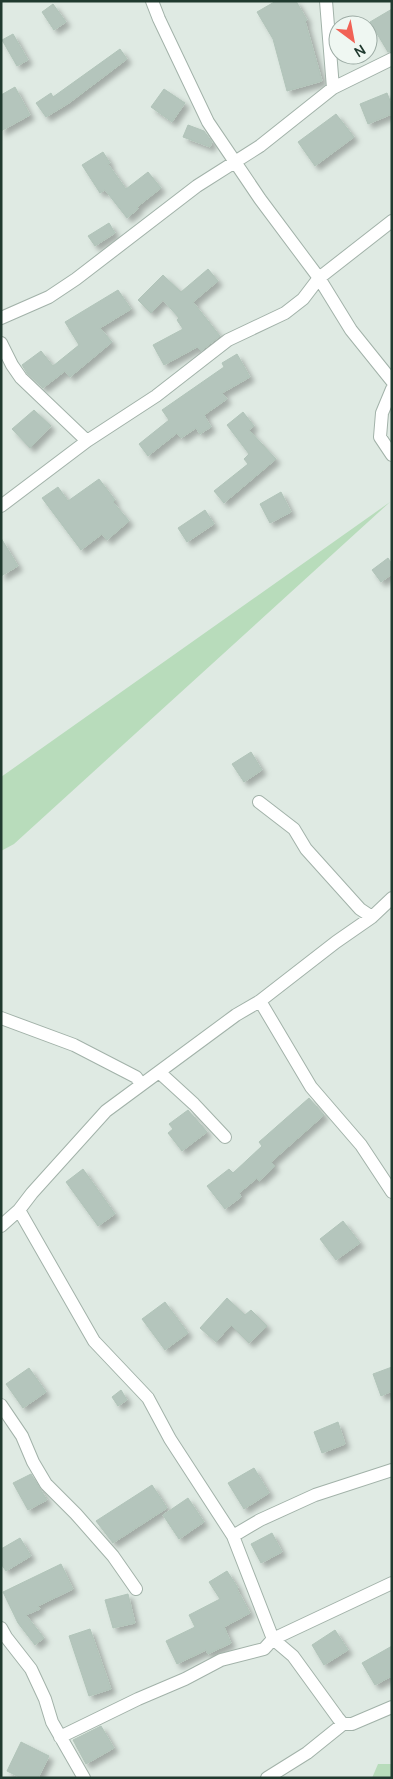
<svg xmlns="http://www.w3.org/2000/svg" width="393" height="1779" font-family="Manrope,sans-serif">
<defs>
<filter id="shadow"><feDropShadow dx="4.5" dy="4.5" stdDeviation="2.5" flood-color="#0004"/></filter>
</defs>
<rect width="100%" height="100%" fill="#dfeae3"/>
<path fill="#b8dcbb" d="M390,502L14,844L1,851V777Z
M378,1764H392V1778H372Z"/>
<path fill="#b4c5bc" stroke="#b1c4b9" filter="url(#shadow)" d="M276,1H296L307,20L305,21L322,81L287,91L273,39L257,12Z
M53,4L66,22L54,30L42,12Z
M392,9V51L388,52L370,22Z
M13,34L28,60L17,66L2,40Z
M120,49L127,59L69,103L46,117L36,103L51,93L53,97Z
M15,87L30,115L1,131V95Z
M164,89L185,103L172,122L151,107Z
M387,93L392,106V114L368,124L360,104Z
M336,114L354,137L315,166L298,142Z
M188,125L204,131L212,142L210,147L183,137Z
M103,152L110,163L108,164L126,189L148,172L161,188L137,207L138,209L127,218L105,190L100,193L82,165Z
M109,223L115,233L95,246L88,236Z
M208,269L218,281L193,302L220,336L201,351L197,347L164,365L153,345L183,329L177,320L179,318L163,300L151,313L138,300L163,275L181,292Z
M118,290L131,309L100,328L112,342L70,377L65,371L43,388L27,373L22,365L41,351L53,366L79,345L65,322Z
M237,354L250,377L222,393L227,399L204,415L211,427L200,434L196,428L181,438L177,433L148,456L139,444L169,420L162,410L224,367L222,363Z
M34,410L51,426L30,448L12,429Z
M243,412L254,426L249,430L276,459L224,503L214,491L248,464L244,459L249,454L227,425Z
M99,479L115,500L113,502L129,521L107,540L102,534L81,550L42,498L58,487L68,501Z
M281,492L291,512L270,523L260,504Z
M205,510L214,524L187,542L178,528Z
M1,538L18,566L1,576Z
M388,558L392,564V574L381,582L372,570Z
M251,752L262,770L244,782L232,764Z
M309,1098L324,1115L271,1162L275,1166L259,1181L257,1178L239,1193L241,1197L225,1209L207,1186L229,1169L233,1173L262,1146L259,1142Z
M188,1110L207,1132L182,1151L168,1133L173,1129L169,1124Z
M83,1169L115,1214L98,1226L66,1182Z
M343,1221L360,1243L336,1260L320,1239Z
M227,1298L245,1315L251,1310L267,1326L249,1343L231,1325L216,1342L200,1328Z
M165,1302L188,1333L165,1350L142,1319Z
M392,1367V1391L381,1396L373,1374Z
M29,1368L46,1392L23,1408L6,1384Z
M121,1390L127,1400L118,1406L112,1397Z
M338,1422L345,1444L322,1453L314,1432Z
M254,1468L269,1493L244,1509L228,1483Z
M31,1474L47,1500L28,1510L13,1483Z
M152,1485L167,1508L113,1543L96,1521Z
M188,1498L204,1522L179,1539L163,1515Z
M272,1533L282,1552L261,1563L251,1544Z
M20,1538L31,1556L6,1571L1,1564V1549Z
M61,1564L73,1589L38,1606L40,1609L26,1615L44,1638L35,1645L18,1623L3,1592Z
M227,1571L238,1588L237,1589L250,1613L224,1627L231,1643L208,1654L206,1650L177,1664L166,1641L195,1627L189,1615L220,1599L209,1582Z
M128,1594L135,1623L113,1628L105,1600Z
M90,1629L111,1689L89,1696L69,1636Z
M335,1630L348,1650L324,1665L312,1645Z
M392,1646V1676L375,1685L362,1663Z
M101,1726L114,1748L86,1764L73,1740Z
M21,1742L49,1756L38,1778H21L7,1771Z"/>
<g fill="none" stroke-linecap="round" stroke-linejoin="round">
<defs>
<path id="street" d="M152,1L159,19L208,122L260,199L319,278L351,330L392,381
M326,1L333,88
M1,318L49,297L76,279L197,186L260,146L333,88L392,59
M1,343L12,365L21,378L87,441
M392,389L382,413L380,437L392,455
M1,506L87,441L156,396L228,340L285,313L303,299L319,278L392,221
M259,802L294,829L306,849L360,909L372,917
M260,1001L311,1087L361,1145L392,1192
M1,1018L74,1045L136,1077L141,1084
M159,1072L194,1104L225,1137
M19,1210L94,1341L148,1398L170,1439L233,1536L273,1639L392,1583
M1,1226L19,1210L32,1193L106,1111L236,1015L260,1001L336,942L372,917L392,898
M1,1405L22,1436L33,1462L46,1484L76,1514L113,1556L136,1589
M233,1536L260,1520L315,1495L392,1470
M1,1628L6,1637L31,1669L45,1699L52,1722L84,1778
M60,1737L138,1699L185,1679L221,1660L264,1649L273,1639L293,1656L338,1718L343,1724H352L392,1707
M267,1778L307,1753L343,1724"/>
</defs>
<use href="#street" stroke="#a2b2a9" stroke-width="14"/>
<use href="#street" stroke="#fff" stroke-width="12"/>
</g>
<rect width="393" height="1779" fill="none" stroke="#203a2f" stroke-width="5"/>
<g transform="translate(353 40) rotate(148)"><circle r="24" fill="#eff7f2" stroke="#9caba4"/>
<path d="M0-4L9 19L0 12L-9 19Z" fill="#f16256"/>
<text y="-8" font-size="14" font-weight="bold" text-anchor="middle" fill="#203a2f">N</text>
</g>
</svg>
